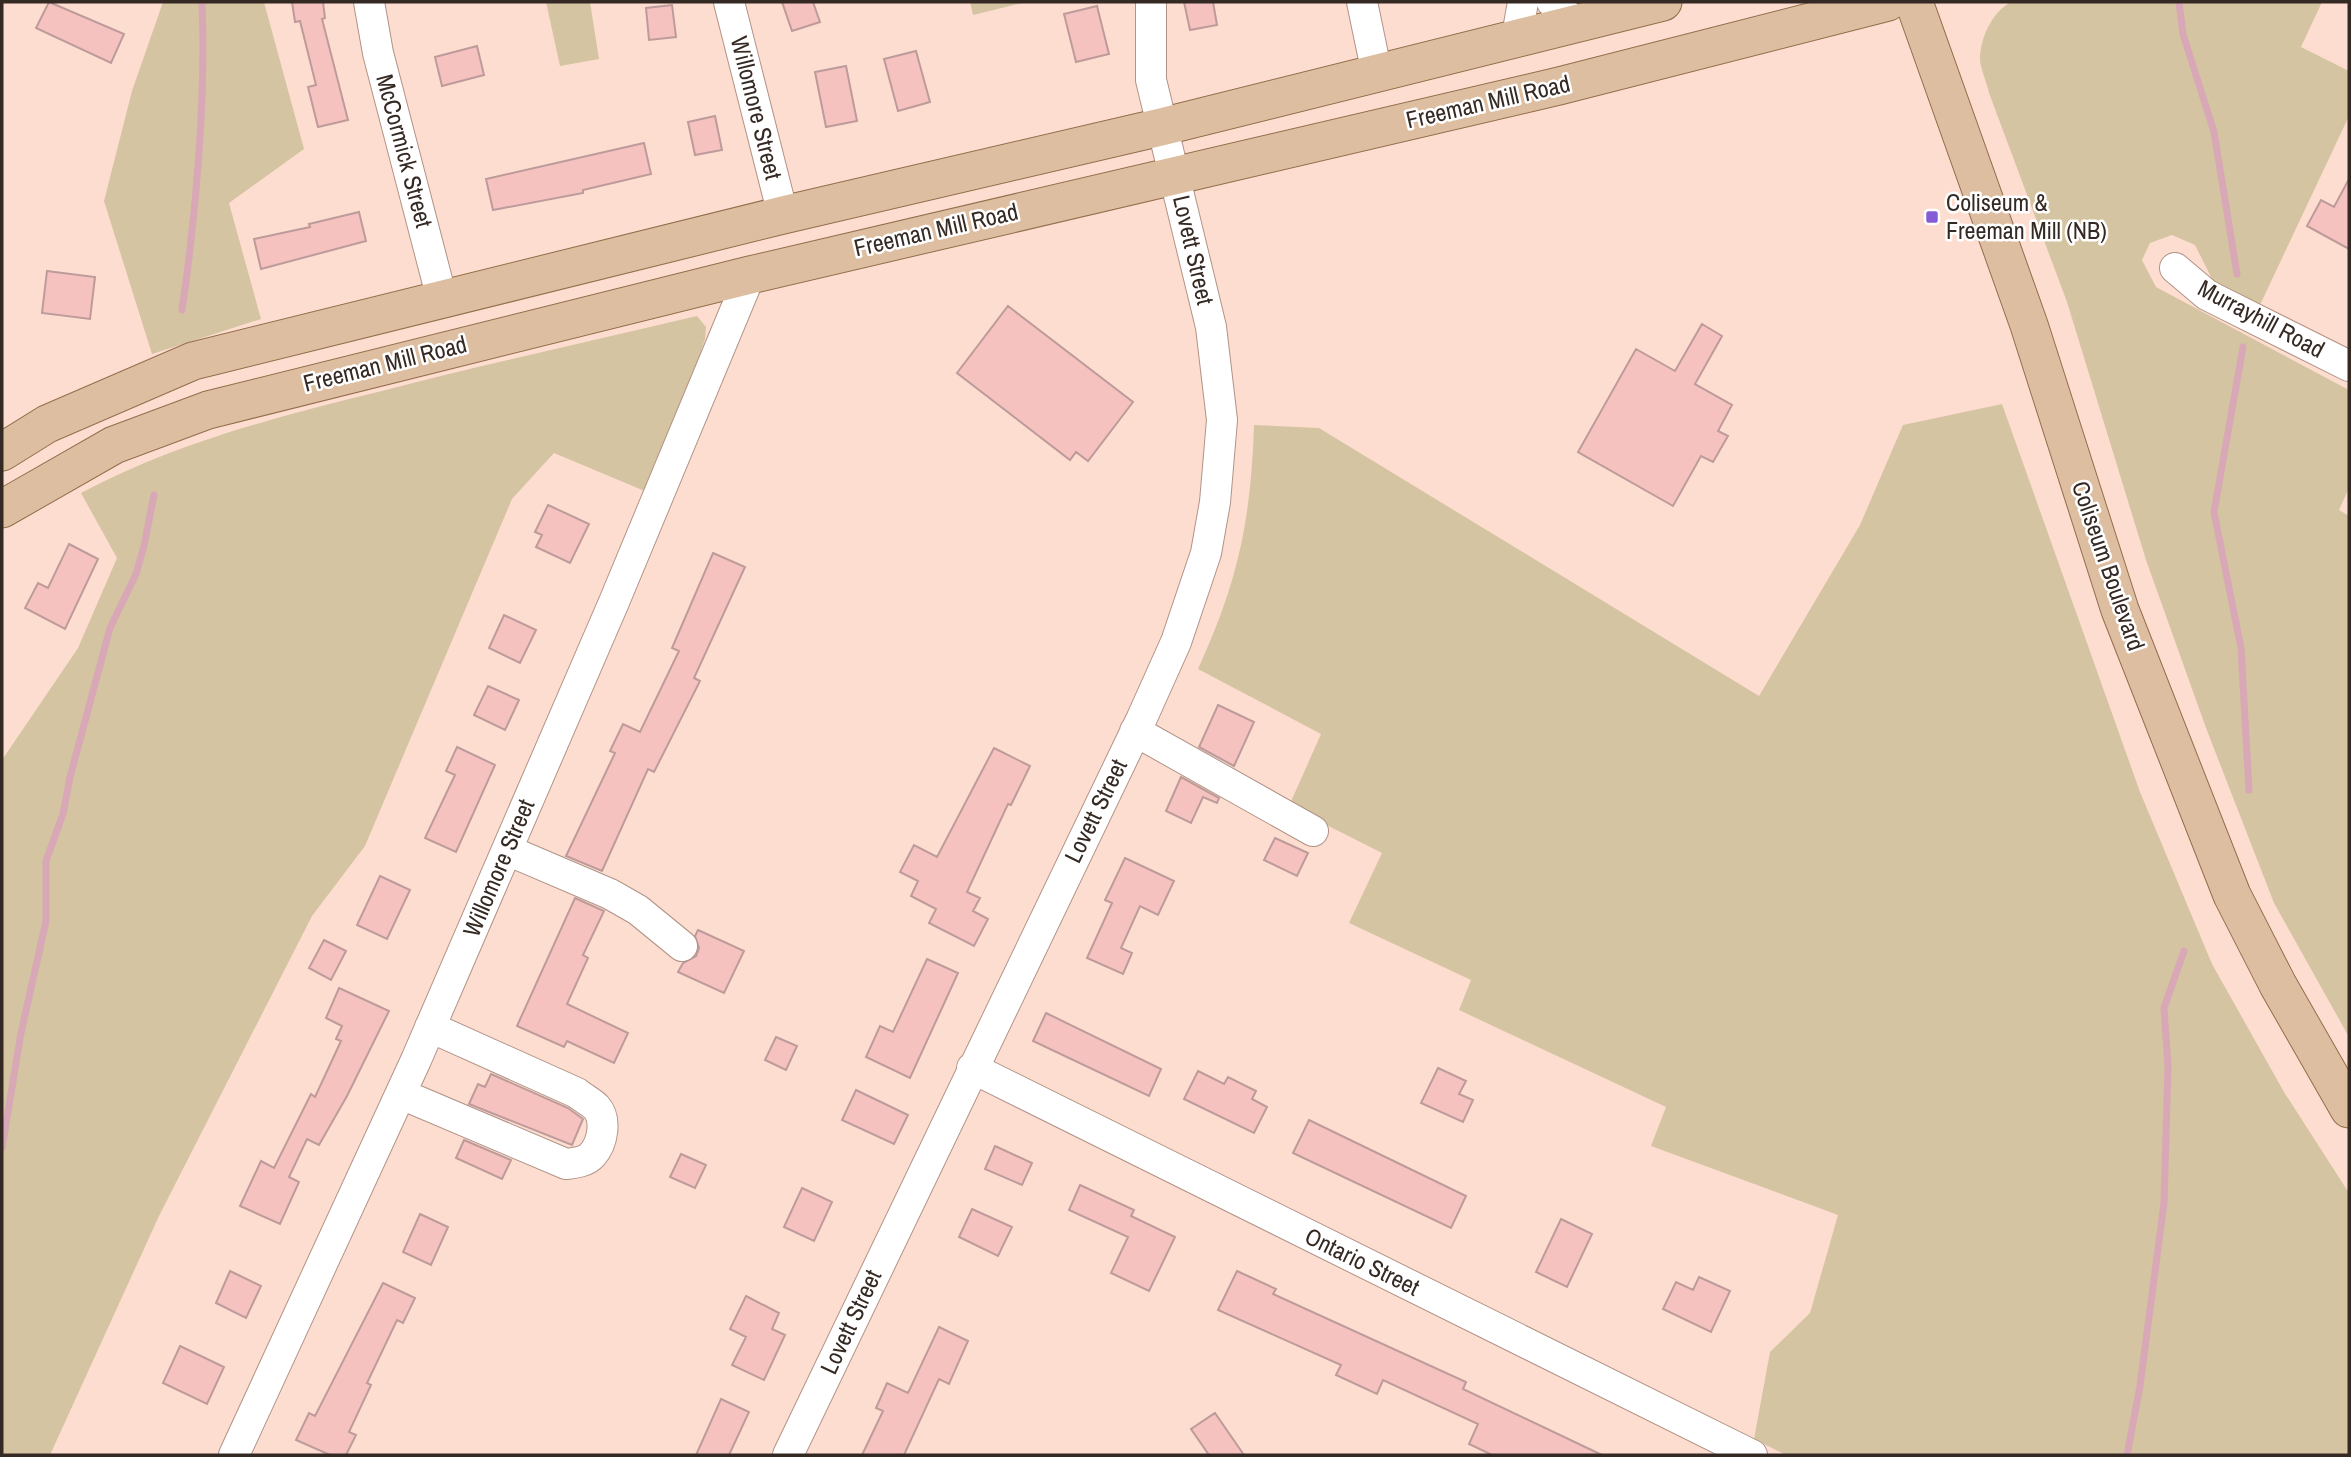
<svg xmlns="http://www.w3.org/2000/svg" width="2351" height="1457" font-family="'Archivo Narrow',sans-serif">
<rect width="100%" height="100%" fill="#feddd1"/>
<path fill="#d5c4a1" d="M163,2H264L304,149L229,203L261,319L152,354L104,201L132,91Z
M546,2H590L599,59L560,66Z
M970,2H1026L973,15Z
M2011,2H2322L2301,47L2349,71V116L2260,305L2214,283L2195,245L2172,235L2150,243L2142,260L2156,287L2349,390V488L2339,510L2349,516V1037L2274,903L2206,728L2146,560L2067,302L1989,93C1987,83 1981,70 1980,60C1980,38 1992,12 2011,2Z
M697,316L706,327L705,339L675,429L647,492L554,453L512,499L365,846L312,916L159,1216L50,1455H2V760L78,648L117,558L81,493C175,443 279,416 382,391C486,364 592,341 697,316Z
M2002,404L2140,792L2212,964L2284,1092L2349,1193V1455H1786L1754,1439L1770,1352L1810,1313L1838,1215L1651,1146L1666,1107L1459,1010L1471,980L1349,923L1382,853L1289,806L1321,734L1198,669C1238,582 1251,520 1254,425L1319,428L1759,696L1860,525L1903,425Z"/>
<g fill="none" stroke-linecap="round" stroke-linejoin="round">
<path stroke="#d8a8b6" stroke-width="7" d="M2179,2L2183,34L2214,132L2237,274
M182,310C196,214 206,99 202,2
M2243,347L2214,512L2241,648L2249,790
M2,1148L21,1033L46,921V861L63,814L70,777L110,628L136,574L144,546L154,495
M2127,1455L2140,1386L2164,1203L2168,1066L2164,1008L2184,951"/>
</g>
<path fill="#f5c2c0" stroke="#bd9b9a" stroke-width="2" d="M49,2L124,34L111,63L36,28Z
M292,2H323L325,18L322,19L348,120L318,127L308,87L316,85L300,21L295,22Z
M782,2H813L820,22L792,31Z
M1184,2H1213L1217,25L1190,30Z
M672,5L676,37L649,40L646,8Z
M1097,6L1109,54L1076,62L1064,14Z
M477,46L484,75L442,86L435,57Z
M916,51L930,102L898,111L884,59Z
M846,66L857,121L826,127L815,72Z
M715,116L722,150L695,155L688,122Z
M644,143L651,174L583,190V193L493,210L486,179Z
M2349,179V249L2307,226L2321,200L2334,207Z
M359,212L366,241L261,269L254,239L310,227L309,224Z
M47,271L95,277L90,319L42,313Z
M1008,306L1133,402L1088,461L1076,452L1070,460L957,373Z
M1702,324L1722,336L1695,384L1732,405L1718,431L1728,436L1713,462L1701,456L1673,506L1578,452L1636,349L1675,371Z
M548,505L589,524L570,563L536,547L542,535L535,532Z
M69,544L98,559L65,629L25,608L38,583L48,588Z
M713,553L745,567L694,678L700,681L654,772L648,769L602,871L566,856L615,753L610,751L623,724L640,732L679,651L672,648Z
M504,615L536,630L520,663L489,648Z
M488,686L519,700L505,730L474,715Z
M1218,705L1254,722L1234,766L1199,747Z
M457,747L495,765L456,852L425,838L455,775L446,771Z
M994,748L1030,766L1011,805L1008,804L967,892L980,898L973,911L988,919L974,946L929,923L936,909L911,896L918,881L900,872L914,845L937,857Z
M1181,777L1219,798L1217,803L1203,797L1191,823L1166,811Z
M1275,838L1308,853L1297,876L1264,860Z
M1125,858L1174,881L1158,915L1140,906L1121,948L1132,953L1123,974L1087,958L1112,903L1105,900Z
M380,876L410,890L387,939L357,925Z
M575,898L604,911L583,955L588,958L567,1004L628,1033L614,1063L567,1041L564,1047L517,1026Z
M698,930L744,951L724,993L678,972L683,963L696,956L699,948L695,936Z
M324,940L346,951L331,980L309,968Z
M927,959L958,973L910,1078L866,1057L880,1026L893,1032Z
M339,988L389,1011L347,1096L319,1145L307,1139L289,1177L299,1182L280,1224L240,1206L261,1161L274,1168L311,1094L315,1097L341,1041L336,1039L342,1026L326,1018Z
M1046,1013L1161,1069L1149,1096L1033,1041Z
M776,1037L797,1046L786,1070L765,1060Z
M1438,1068L1466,1081L1459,1094L1473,1100L1463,1122L1421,1103Z
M1198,1071L1224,1084L1228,1077L1256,1091L1252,1099L1267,1107L1254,1133L1184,1099Z
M491,1074L568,1108L583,1119L572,1145L469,1104L478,1084L485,1087Z
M856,1090L908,1115L894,1144L842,1120Z
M1309,1120L1466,1196L1451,1228L1293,1153Z
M464,1140L511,1160L502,1179L456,1158Z
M995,1146L1032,1163L1022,1185L985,1169Z
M681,1154L706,1165L695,1188L670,1177Z
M1080,1185L1134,1210L1131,1216L1175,1237L1149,1291L1111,1273L1128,1237L1069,1210Z
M802,1188L832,1202L814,1241L784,1227Z
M972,1209L1012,1227L998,1256L959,1237Z
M420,1214L448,1227L431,1265L403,1252Z
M1561,1219L1592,1234L1567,1287L1536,1272Z
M230,1271L261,1286L246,1318L216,1303Z
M1237,1271L1276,1289L1273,1294L1466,1382L1463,1389L1602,1455H1492L1469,1444L1478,1424L1383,1380L1377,1394L1336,1375L1341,1365L1218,1310Z
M1699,1277L1730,1291L1711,1332L1663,1309L1676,1282L1693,1290Z
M383,1283L415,1298L403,1323L397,1320L367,1383L371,1385L349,1432L356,1435L346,1455H330L296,1440L309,1413L315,1416Z
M746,1296L779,1313L772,1329L785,1335L764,1380L732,1365L746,1337L730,1329Z
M939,1327L968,1341L949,1384L939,1379L904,1455H862L883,1411L876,1408L887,1383L908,1393Z
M180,1346L224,1367L207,1404L163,1383Z
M721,1399L749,1412L729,1455H696Z
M1215,1413L1244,1455H1209L1191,1429Z"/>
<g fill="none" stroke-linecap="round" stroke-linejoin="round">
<defs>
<path id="minor" d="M369,2L378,53L442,299
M729,2L783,215
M1362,2L1377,74
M1552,2L1575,22
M1517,36L1523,2
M2175,268L2207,295L2349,366
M1135,731L1313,831
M507,850L610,894L638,910L682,946
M972,1068L1752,1455
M401,1094L566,1164C574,1163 586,1162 592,1155C603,1143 607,1119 596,1107C591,1102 583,1098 577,1093L430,1027
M234,1455L416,1060L614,602L750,275
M788,1455L1141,720L1176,642L1206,553L1215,502L1222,420L1211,327L1151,80V2"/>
<path id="major" d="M1914,2L2029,325L2120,610L2232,895L2278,985L2349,1109
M2,452L47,424L193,361L783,215L1161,127L1663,2
M2,509L114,445L208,410L750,275L1559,86L1888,2"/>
</defs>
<use href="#minor" stroke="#b19387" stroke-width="32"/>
<use href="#major" stroke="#946d4b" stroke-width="39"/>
<use href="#minor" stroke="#fff" stroke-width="30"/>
<use href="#major" stroke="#ddbea0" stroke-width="37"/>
</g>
<rect fill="#865cd6" stroke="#fff" stroke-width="2.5" x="1925" y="210" width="14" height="14" rx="3.5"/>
<g text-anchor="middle" stroke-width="5" stroke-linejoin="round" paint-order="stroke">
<g font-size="24" fill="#352924" stroke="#fff">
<text transform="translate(1488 102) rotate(-13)" y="8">Freeman Mill Road</text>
<text transform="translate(756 108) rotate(76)" y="8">Willomore Street</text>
<text transform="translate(404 151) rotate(75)" y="8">McCormick Street</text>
<text transform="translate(936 230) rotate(-13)" y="8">Freeman Mill Road</text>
<text transform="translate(1193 250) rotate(77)" y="8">Lovett Street</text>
<text transform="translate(2261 319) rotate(28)" y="8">Murrayhill Road</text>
<text transform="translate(385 364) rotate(-14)" y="8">Freeman Mill Road</text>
<text transform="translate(2108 566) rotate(71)" y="8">Coliseum Boulevard</text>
<text transform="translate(1096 811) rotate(-64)" y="8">Lovett Street</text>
<text transform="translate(499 868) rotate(-67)" y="8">Willomore Street</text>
<text transform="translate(1362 1262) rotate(26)" y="8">Ontario Street</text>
<text transform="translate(851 1322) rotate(-65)" y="8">Lovett Street</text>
</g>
<g font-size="24" fill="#352924" stroke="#fff" text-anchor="start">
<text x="1946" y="211">Coliseum &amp;<tspan x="1946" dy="28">Freeman Mill (NB)</tspan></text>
</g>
</g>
<rect width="2351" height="1457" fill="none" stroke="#352924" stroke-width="7"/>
</svg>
